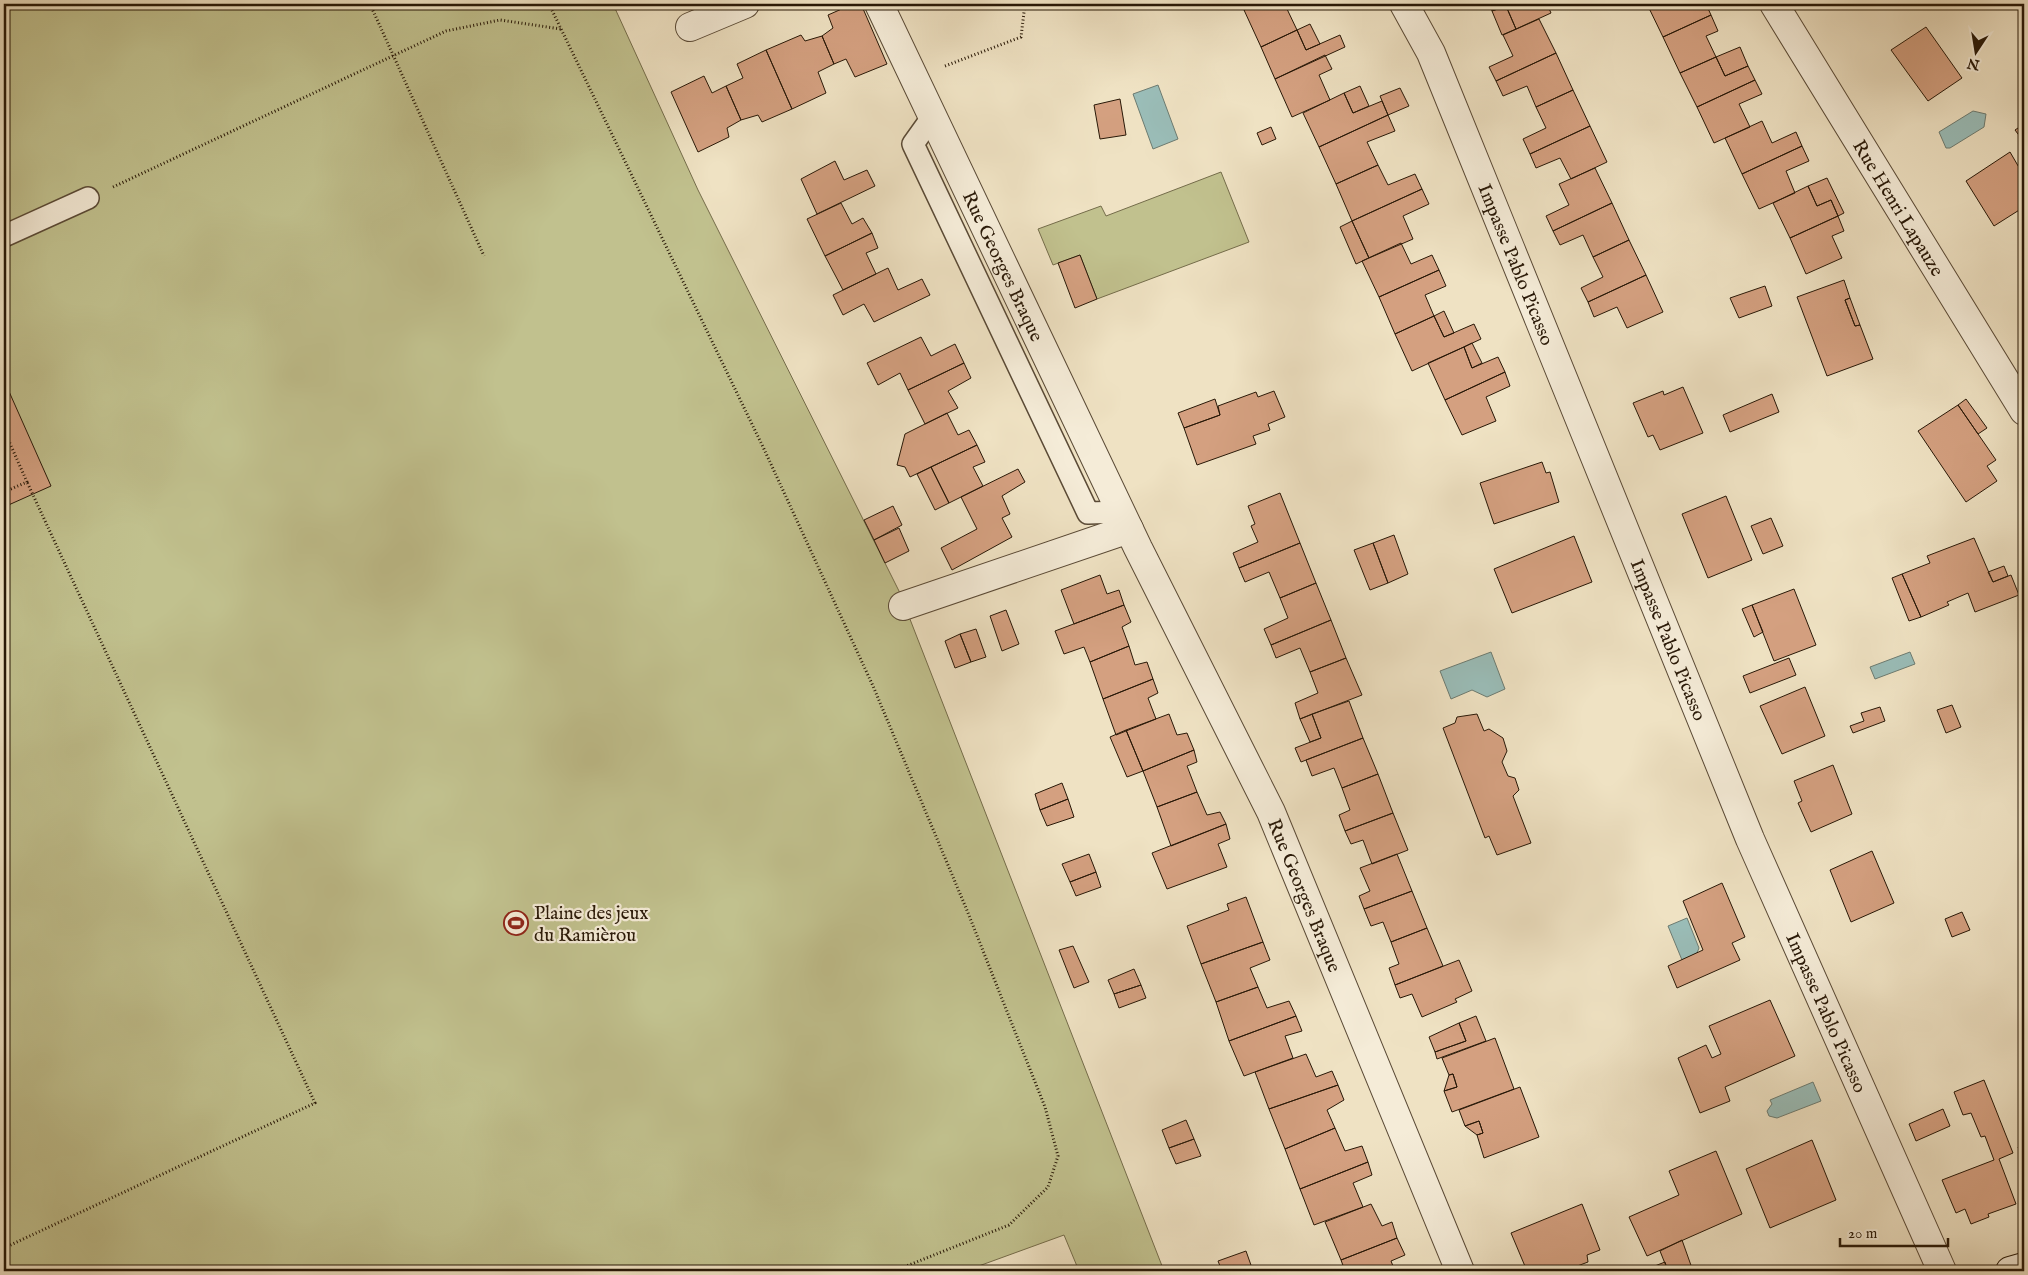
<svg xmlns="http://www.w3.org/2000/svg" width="2028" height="1275" font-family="'IM FELL English',serif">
<rect width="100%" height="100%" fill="#efe2c3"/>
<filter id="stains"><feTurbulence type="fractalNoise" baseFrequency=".004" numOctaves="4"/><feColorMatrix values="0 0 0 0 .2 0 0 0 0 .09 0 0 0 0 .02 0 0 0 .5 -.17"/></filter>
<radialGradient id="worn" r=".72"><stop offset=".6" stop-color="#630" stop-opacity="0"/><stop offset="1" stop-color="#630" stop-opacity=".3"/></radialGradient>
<path fill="#c1c18e" stroke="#746c4a" d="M4,4H613L698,190L899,591L1164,1271H1079L1064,1235L965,1271H4Z
M1221,172L1249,242L1097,299L1080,255L1053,265L1038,229L1101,206L1106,216Z"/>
<path fill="#9abdb8" stroke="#6c7b71" d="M1158,85L1178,139L1153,149L1133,94Z
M1973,111L1986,114L1984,127L1950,148H1946L1939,132Z
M1491,652L1505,689L1487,697L1472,690L1451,699L1440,671Z
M1910,652L1915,664L1875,679L1870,667Z
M1687,918L1699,948L1697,953L1682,960L1668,926Z
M1813,1082L1821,1101L1777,1118L1769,1116L1767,1111L1772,1104L1770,1100Z"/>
<path fill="#d4a080" stroke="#281807" d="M853,4H861L887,64L855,77L846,59L834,64L822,36L833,28L828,15Z
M1241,4H1258L1244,10Z
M1258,4H1298L1287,9L1297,30L1261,47L1244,10Z
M1489,4H1547L1551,13L1516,29L1506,6L1492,11Z
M1647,4H1689L1691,7L1706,4L1711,15L1663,37Z
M1506,6L1516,29L1502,35L1492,11Z
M1711,15L1718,31L1706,36L1716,57L1680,73L1663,37Z
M1539,19L1556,53L1496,81L1489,67L1513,56L1503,35Z
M1310,24L1320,44L1306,50L1297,30Z
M1926,27L1962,78L1928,101L1891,50Z
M1297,30L1306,50L1340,35L1345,47L1275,79L1261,47Z
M801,35L805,41L822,36L834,64L818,72L826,93L792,109L766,50Z
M1740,47L1748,66L1725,76L1716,57Z
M766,50L792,109L762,122L758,115L741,120L726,86L743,78L737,64Z
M1556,53L1573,90L1536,107L1527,86L1503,96L1496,81Z
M1325,55L1332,69L1319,75L1330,100L1292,117L1275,79Z
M1716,57L1725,76L1748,66L1755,80L1697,107L1680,73Z
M704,76L712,93L726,86L741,120L727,128L729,137L698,152L671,92Z
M1755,80L1762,94L1739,104L1750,127L1714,143L1697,107Z
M1360,86L1369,106L1353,113L1344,93Z
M1400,88L1409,106L1388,115L1380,96Z
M1573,90L1590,126L1530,154L1523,139L1546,128L1536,107Z
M1344,93L1353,113L1382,101L1388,115L1319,147L1303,113Z
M1120,99L1126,135L1100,139L1094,105Z
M1388,115L1395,131L1367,142L1378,165L1336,184L1319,147Z
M1762,121L1772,143L1796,132L1802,146L1742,174L1725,138Z
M2024,124V142L2015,130Z
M1590,126L1607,162L1571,179L1560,158L1536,168L1530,154Z
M1271,127L1276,139L1262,145L1257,133Z
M1802,146L1809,161L1786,171L1795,193L1759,209L1742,174Z
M2010,152L2024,176V207L1994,226L1966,181Z
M835,161L844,180L867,170L875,186L817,214L801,179Z
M1378,165L1388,185L1415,174L1422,189L1352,221L1336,184Z
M1595,168L1612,203L1553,231L1546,216L1569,205L1559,184Z
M1827,178L1844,213L1838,216L1831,200L1817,206L1808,186Z
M1808,186L1817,206L1831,200L1838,216L1790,238L1773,203Z
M1422,189L1429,204L1403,216L1413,239L1369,258L1352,221Z
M841,203L852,224L863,218L872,233L825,256L807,219Z
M1612,203L1629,240L1593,257L1583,235L1560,245L1553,231Z
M1838,216L1844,231L1832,236L1842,258L1806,274L1790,238Z
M1352,221L1369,258L1356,264L1340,227Z
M872,233L878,248L866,253L876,274L843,290L825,256Z
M1629,240L1646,275L1588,302L1581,288L1603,277L1593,257Z
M1401,243L1411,264L1432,255L1439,270L1379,297L1362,261Z
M1080,255L1097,299L1075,308L1058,263Z
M888,268L898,290L922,279L930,295L874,322L864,304L843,315L833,295Z
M1439,270L1446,286L1425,295L1434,316L1395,334L1379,297Z
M1646,275L1663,312L1627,328L1617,307L1594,317L1588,302Z
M1844,280L1850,298L1845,300L1855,326L1860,325L1873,359L1827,376L1797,297Z
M1765,286L1772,306L1739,318L1730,298Z
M1850,298L1860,325L1855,326L1845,300Z
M1444,311L1454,333L1444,337L1434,316Z
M1434,316L1444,337L1474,324L1481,339L1412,371L1395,334Z
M921,337L931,356L955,344L964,363L908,390L900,373L878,385L867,363Z
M1472,343L1482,363L1472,368L1464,347Z
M1464,347L1472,368L1498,357L1505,372L1445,400L1428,363Z
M964,363L971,378L948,391L958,408L925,424L908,390Z
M1505,372L1510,386L1486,397L1496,421L1462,435L1445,400Z
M7,387L51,486L4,507V389Z
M1683,387L1703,433L1660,450L1653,435L1648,437L1633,403L1663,391L1664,395Z
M1274,391L1285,417L1268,424L1270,430L1253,436L1256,444L1197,465L1184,428L1220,415L1218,406L1256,392L1258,397Z
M1772,394L1779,412L1730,432L1723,415Z
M1215,399L1220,415L1184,428L1178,413Z
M1966,399L1987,428L1978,434L1958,405Z
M1958,405L1996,460L1987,466L1997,481L1966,502L1918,431Z
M947,413L958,435L969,430L977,445L910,477L905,467L897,465L905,434Z
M977,445L985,462L973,467L983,486L949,503L931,467Z
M1542,462L1546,473L1550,472L1559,502L1494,524L1480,483Z
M931,467L949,503L935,510L917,474Z
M1018,469L1025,482L1002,496L1010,514L1002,518L1012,537L952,570L941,548L977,529L961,497Z
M1280,493L1300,543L1239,568L1233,553L1258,542L1251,526L1255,524L1248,506Z
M1726,496L1752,560L1708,578L1682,514Z
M893,506L902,525L874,540L864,520Z
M1771,518L1783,546L1763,554L1751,526Z
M899,528L909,551L885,563L874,540Z
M1394,535L1408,574L1388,583L1373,543Z
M1574,536L1592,582L1512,613L1494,569Z
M1974,538L1993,582L2011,575L2019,595L1975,612L1968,593L1947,602L1949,605L1921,617L1902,574L1930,563L1927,556Z
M1300,543L1316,583L1280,598L1269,572L1245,582L1239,568Z
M1373,543L1388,583L1370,590L1354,550Z
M2004,566L2008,576L1993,582L1988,572Z
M1902,574L1921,617L1909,621L1892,578Z
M1100,575L1107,594L1119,590L1124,605L1074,624L1061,590Z
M1316,583L1331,620L1271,645L1264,629L1288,618L1280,598Z
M1794,589L1816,645L1774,661L1752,605Z
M1124,605L1131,622L1122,627L1129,646L1090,662L1084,647L1064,654L1055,631Z
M1752,605L1763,632L1754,637L1742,609Z
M1006,610L1019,644L1002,651L990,616Z
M1331,620L1346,658L1310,672L1300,648L1276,658L1271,645Z
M976,629L986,657L971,662L960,634Z
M960,634L971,662L955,668L945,641Z
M1129,646L1135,665L1147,662L1153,679L1103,699L1090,662Z
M1346,658L1362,695L1300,719L1295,703L1318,693L1310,672Z
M1789,658L1796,675L1750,693L1743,676Z
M1153,679L1158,693L1148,698L1156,719L1116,735L1103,699Z
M1805,687L1825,736L1782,754L1760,706Z
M1349,701L1363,738L1301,762L1295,748L1321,738L1312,714Z
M1952,705L1961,727L1946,733L1937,710Z
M1880,707L1885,721L1853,733L1850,726L1864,721L1861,713Z
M1169,714L1177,735L1187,733L1194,750L1143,771L1126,730Z
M1312,714L1321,738L1310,742L1300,719Z
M1477,714L1484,731L1489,729L1503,738L1507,751L1502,762L1508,776L1515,778L1519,790L1513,796L1531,843L1497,855L1489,836L1485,838L1443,728L1455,723L1457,717Z
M1126,730L1143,771L1127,777L1110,737Z
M1363,738L1378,774L1342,788L1334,768L1312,776L1306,760Z
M1194,750L1197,762L1187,766L1197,792L1157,807L1143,771Z
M1833,765L1852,814L1811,832L1798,803L1802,801L1794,781Z
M1378,774L1393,813L1345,831L1339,815L1350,810L1342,788Z
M1062,783L1068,799L1040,810L1035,794Z
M1197,792L1207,815L1220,812L1226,824L1171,846L1157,807Z
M1068,799L1074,817L1047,826L1040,810Z
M1393,813L1408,850L1372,864L1363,840L1351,844L1345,831Z
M1226,824L1230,839L1218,844L1227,867L1167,889L1152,853Z
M1872,851L1894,903L1851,922L1830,870Z
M1089,854L1096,872L1070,882L1062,864Z
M1397,854L1412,891L1364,909L1359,896L1370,891L1360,868Z
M1096,872L1101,887L1076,896L1070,882Z
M1722,883L1745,937L1732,943L1740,960L1677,988L1668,966L1703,950L1683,901Z
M1412,891L1427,928L1391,942L1383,922L1371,926L1364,909Z
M1246,897L1263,942L1201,964L1187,926L1229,910L1227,904Z
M1962,912L1970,930L1952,937L1945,919Z
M1427,928L1443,966L1395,985L1389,968L1399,964L1391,942Z
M1263,942L1270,960L1250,968L1258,987L1216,1002L1201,964Z
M1073,946L1089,982L1074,988L1059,950Z
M1459,960L1472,991L1455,999L1457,1002L1422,1017L1412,994L1400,998L1395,985Z
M1134,969L1141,985L1114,994L1108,980Z
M1141,985L1146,998L1119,1008L1114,994Z
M1258,987L1267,1008L1289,1001L1296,1016L1229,1041L1216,1002Z
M1770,1000L1795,1056L1725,1087L1730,1101L1700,1113L1678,1058L1706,1045L1712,1058L1721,1054L1709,1026Z
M1296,1016L1302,1031L1285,1036L1293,1058L1244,1076L1229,1041Z
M1476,1016L1486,1041L1437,1059L1435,1052L1466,1041L1459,1023Z
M1459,1023L1466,1041L1435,1052L1429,1037Z
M1495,1038L1514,1089L1452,1112L1444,1091L1457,1087L1453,1074L1449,1075L1442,1058Z
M1306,1054L1316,1077L1332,1071L1338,1085L1269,1109L1255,1072Z
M1453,1074L1457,1087L1444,1091L1449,1075Z
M1984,1080L2013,1153L1999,1159L2016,1204L1988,1214L1989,1217L1971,1224L1965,1209L1956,1213L1942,1180L1994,1160L1985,1136L1981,1137L1971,1113L1963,1115L1954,1092Z
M1338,1085L1344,1100L1327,1110L1335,1128L1285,1149L1269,1109Z
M1520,1087L1539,1137L1484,1158L1477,1135L1483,1133L1479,1121L1465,1126L1459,1110Z
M1943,1109L1950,1126L1916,1141L1909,1124Z
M1186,1120L1194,1139L1169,1148L1162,1130Z
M1479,1121L1483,1133L1477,1135L1465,1126Z
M1335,1128L1345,1151L1362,1146L1368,1162L1300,1189L1285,1149Z
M1194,1139L1201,1156L1176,1164L1169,1148Z
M1812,1140L1836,1200L1770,1228L1746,1169Z
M2024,1145V1162L2018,1147Z
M1716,1151L1742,1214L1647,1256L1629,1217L1679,1195L1669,1171Z
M1368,1162L1372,1175L1353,1183L1363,1207L1314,1225L1300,1189Z
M1371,1204L1382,1226L1392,1222L1397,1238L1341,1260L1325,1222Z
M1582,1204L1600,1250L1587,1255L1588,1262L1564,1271H1527L1511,1233Z
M1397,1238L1405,1255L1391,1261L1395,1271H1345L1341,1260Z
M1682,1240L1693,1271H1668L1660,1251Z
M1246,1251L1252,1268L1243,1271H1222L1218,1261Z
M1665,1262L1668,1271H1642Z"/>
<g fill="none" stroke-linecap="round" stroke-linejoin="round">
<defs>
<path id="service" d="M933,116L913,144L1088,513L1121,512
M4,236L88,198"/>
<g id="minor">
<path id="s1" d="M879,4L1138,548L1271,812L1460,1271"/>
<path id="s2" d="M1404,4L1431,53L1750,839L1942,1271"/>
<path id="s3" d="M1774,4L2024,411"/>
<path d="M690,27L745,4"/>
<path d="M903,606L1129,529"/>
</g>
<path id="secondary" d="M2010,1271L2024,1267"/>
</defs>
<use href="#service" stroke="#5a4a36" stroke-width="24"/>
<use href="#minor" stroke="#5a4a36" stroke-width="30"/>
<use href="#secondary" stroke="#281807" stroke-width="30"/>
<path stroke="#281807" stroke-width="3" stroke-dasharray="1 2.5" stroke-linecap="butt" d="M370,4L484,256
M549,4L764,449L873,686L966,908L1045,1107L1058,1156L1048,1187L1009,1225L894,1271
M945,66L1021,37L1025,4
M113,187L446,31L500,20L561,29
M4,430L27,482L4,492
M4,1248L315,1103L27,482"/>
<use href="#service" stroke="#f5ecd8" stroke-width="21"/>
<use href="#minor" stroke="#f5ecd8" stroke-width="28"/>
<use href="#secondary" stroke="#f5ecd8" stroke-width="28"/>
</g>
<defs>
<symbol id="stadium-ring" viewBox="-11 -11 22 22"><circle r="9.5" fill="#f5ecd8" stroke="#8f2418" stroke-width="1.5"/><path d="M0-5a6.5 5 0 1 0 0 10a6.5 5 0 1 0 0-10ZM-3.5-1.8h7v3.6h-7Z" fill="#8f2418"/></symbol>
</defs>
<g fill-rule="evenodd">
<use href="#stadium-ring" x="502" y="909" width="28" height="28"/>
</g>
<g text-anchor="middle" stroke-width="4.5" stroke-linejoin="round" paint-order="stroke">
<g font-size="19" fill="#281807" stroke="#f5ecd8">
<text dy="7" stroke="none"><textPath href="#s3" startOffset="239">Rue Henri Lapauze</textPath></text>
<text dy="7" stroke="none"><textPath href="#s2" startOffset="284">Impasse Pablo Picasso</textPath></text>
<text dy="7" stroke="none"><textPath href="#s1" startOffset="290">Rue Georges Braque</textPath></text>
<text dy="7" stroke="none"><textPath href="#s2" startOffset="689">Impasse Pablo Picasso</textPath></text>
<text dy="7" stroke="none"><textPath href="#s1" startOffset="988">Rue Georges Braque</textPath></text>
<text dy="7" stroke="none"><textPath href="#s2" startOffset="1094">Impasse Pablo Picasso</textPath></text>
</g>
<g font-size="19" fill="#281807" stroke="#f5ecd8" text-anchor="start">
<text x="534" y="919">Plaine des jeux<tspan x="534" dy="22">du Ramièrou</tspan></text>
</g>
</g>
<rect width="2028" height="1275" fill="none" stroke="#efe2c3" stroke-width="20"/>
<rect x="5" y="5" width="2018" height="1265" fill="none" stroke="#281807" stroke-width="2.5"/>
<rect x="10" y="10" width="2008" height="1255" fill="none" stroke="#281807"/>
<g transform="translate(1976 52) rotate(192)" stroke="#f5ecd8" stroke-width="4" paint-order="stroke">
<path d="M0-4L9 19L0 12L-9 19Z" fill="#281807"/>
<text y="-8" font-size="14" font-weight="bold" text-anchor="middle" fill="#281807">N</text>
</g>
<path d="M1840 1238v8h108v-8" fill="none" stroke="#281807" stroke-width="2.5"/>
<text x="1848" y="1238" font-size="15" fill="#281807" stroke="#f5ecd8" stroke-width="4" paint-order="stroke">20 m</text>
<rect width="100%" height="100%" filter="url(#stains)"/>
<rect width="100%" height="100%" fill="url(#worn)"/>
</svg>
